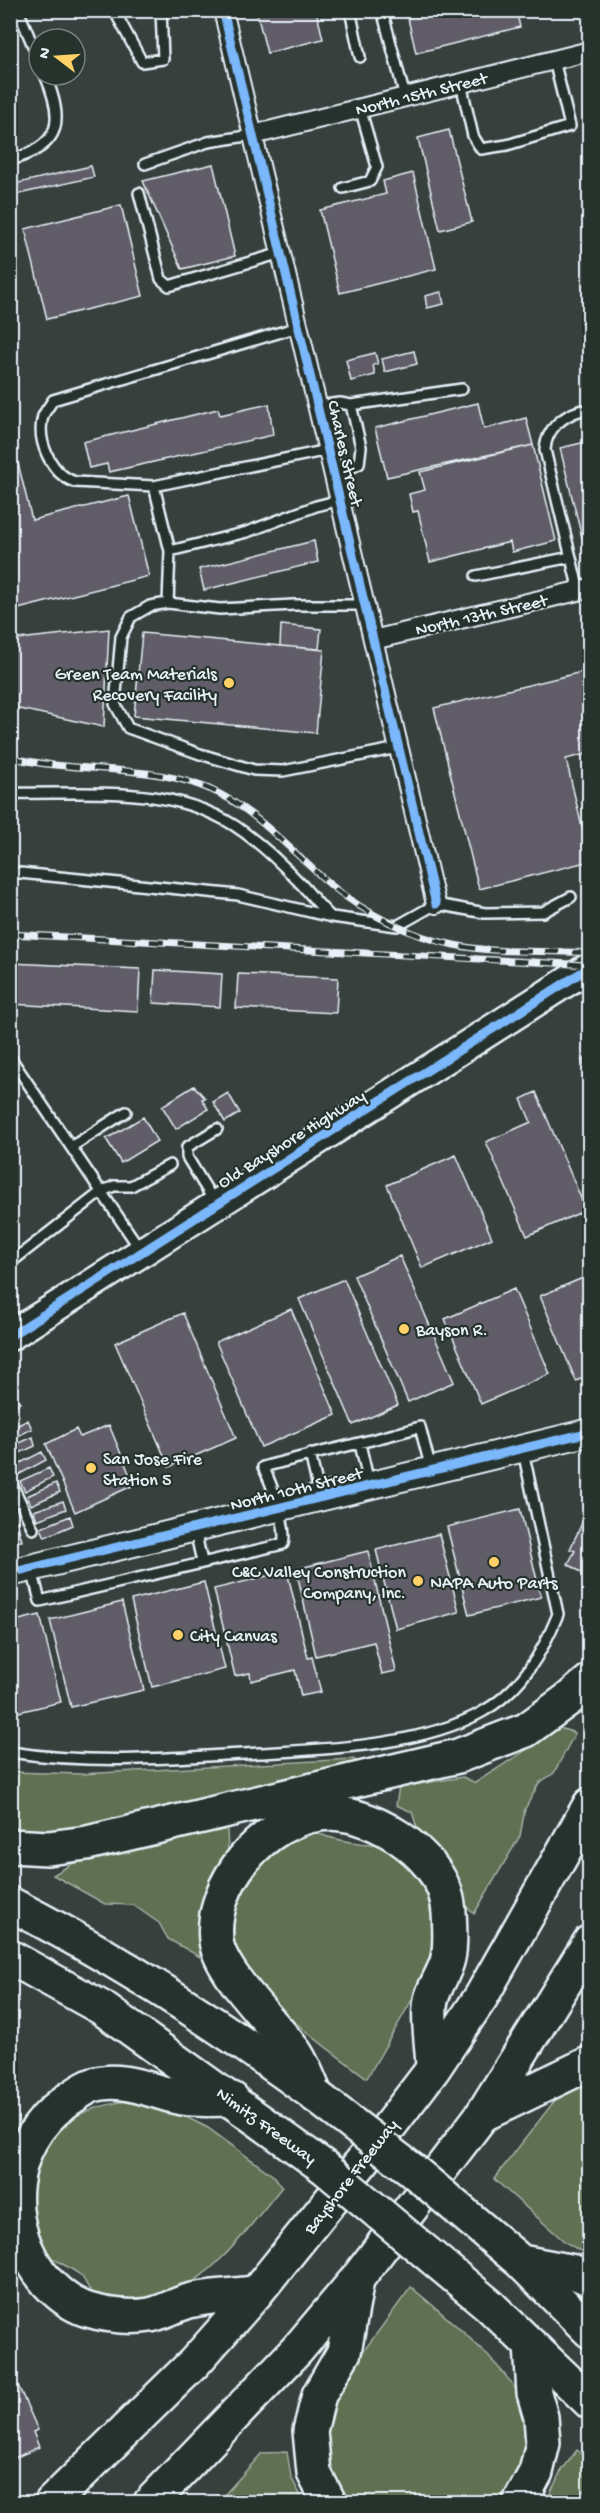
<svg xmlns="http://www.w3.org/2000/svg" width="600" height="2513" font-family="'Gochi Hand',sans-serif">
<rect width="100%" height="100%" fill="#38403e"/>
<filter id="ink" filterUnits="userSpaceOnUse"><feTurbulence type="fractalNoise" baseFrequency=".0167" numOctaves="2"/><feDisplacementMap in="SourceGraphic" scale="12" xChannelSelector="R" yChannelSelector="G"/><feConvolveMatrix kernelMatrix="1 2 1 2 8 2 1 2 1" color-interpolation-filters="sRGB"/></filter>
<g filter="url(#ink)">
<path fill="#617052" stroke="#a4b0a5" stroke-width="1.5" d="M560,1728L575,1733L554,1773L539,1783L525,1809L520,1836L474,1914C448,1892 421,1845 412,1812L396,1805L399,1787L463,1777L475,1783Z
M353,1759L364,1766L58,1833L11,1835V1772L81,1774Z
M227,1829L228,1853L207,1894L199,1924L200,1957L168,1939L159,1923L133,1905L105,1904L53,1875L75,1862Z
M311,1831C336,1841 358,1845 384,1844L411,1866L427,1894L435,1934L424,1979L367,2078C329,2049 237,1988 234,1937C233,1923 236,1909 240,1896C251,1861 278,1842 311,1831Z
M589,2077V2256L565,2242L494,2179L562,2091Z
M125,2101L168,2108L208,2128L275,2177L282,2187C251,2224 220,2271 175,2292C154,2303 112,2308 92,2292C86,2287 85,2278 79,2274C68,2266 53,2260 44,2252C41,2249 39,2243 38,2240C20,2202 36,2146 70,2120C85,2109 107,2105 125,2101Z
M411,2287C441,2313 525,2379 528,2418C530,2444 522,2465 513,2489L490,2502H347L330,2475L325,2428L337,2387Z
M577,2450L589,2460V2502H546L560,2473Z
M287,2452L291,2477L304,2502H218L262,2453Z"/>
<path fill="#615d67" stroke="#e8f1f8" stroke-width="1.5" d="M256,10H316L323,39L267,53Z
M406,10H516L520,27L416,53Z
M449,130L472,222L440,230L418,138Z
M213,164L235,256L182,269L143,181Z
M91,166L94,177L10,196V185Z
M413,173L436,269L340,293L320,210L386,194L383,181Z
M121,205L143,296L47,319L25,229Z
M441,292L444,304L427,308L425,296Z
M414,351L417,364L385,372L382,359Z
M375,353L378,364L373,365L375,375L351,381L346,360Z
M478,403L484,429L526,418L533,445L387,477L375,428Z
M269,404L273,435L109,472L107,464L89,468L83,442L218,409L220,415Z
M590,441V541L583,542L560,448Z
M533,445L556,541L512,552L510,542L430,562L418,511L413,512L409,494L425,490L420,472Z
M16,455L32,520L129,496L149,576L10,611V457Z
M314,541L318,562L204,590L199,569Z
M281,625L321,629L319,649L280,646Z
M109,629L104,727L10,707V640Z
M142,633L324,650L316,733L134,716Z
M590,670V753L566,759L590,861L479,889L434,708Z
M10,963L140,969L138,1011L10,1004Z
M155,970L222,974L220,1007L153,1003Z
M238,974L338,978L336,1013L236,1008Z
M590,1057V1081L582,1060Z
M194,1086L205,1098L202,1099L208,1109L176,1129L162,1106Z
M536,1092L586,1210L527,1236L486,1142L531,1122L521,1099Z
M228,1093L240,1113L225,1122L213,1102Z
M143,1117L157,1141L121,1163L106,1139Z
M456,1155L492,1238L422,1268L387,1185Z
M400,1256L454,1382L408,1402L354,1276Z
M590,1275V1375L576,1381L540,1296Z
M344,1279L398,1405L353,1425L299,1299Z
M514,1289L550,1374L481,1404L445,1319Z
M291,1309L336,1415L261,1447L216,1342Z
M183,1313L236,1438L169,1467L115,1343Z
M16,1395L20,1403L10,1409V1398Z
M28,1420L32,1429L10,1440V1429Z
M109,1425L134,1485L75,1512L46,1444L76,1429L80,1437Z
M33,1437L35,1446L11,1457L10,1447Z
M42,1452L46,1460L18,1475L14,1466Z
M49,1468L53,1477L25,1491L20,1481Z
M56,1483L60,1492L31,1505L27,1496Z
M63,1501L66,1509L37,1520L34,1511Z
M590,1506V1578L568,1564L575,1551L570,1549Z
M520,1509L541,1597L469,1615L447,1527Z
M70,1516L73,1525L45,1537L41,1528Z
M17,1521L22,1541L16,1542L11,1522Z
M439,1534L459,1612L396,1629L376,1550Z
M368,1551L396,1671L382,1674L374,1642L316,1656L296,1569Z
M287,1571L308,1658L312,1657L321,1692L301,1696L295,1670L251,1681L250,1673L235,1676L214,1589Z
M204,1582L225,1669L152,1687L131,1600Z
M122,1602L144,1690L71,1707L50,1620Z
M40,1615L61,1702L10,1714V1622Z
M17,2383L38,2430L33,2432L39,2447L10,2460V2386Z"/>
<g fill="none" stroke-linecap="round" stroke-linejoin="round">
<defs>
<path id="lane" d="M18,10L39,60
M114,10L142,62L163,59L161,10
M350,10L360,57
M382,10L405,97
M461,83L473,136L481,149L507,145L570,126L554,60
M10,160C63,146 64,119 45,75
M145,164L208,142L253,135
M343,188L370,181L377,167L360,108
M139,193L161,279L169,286L281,253
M351,405L462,389
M317,406L340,403L351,405L361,447L359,464L334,476
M328,450L154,486L170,551L168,603L150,606L131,617L121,637L115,704L128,728L200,754L254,770L283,771L398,748
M154,486L75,482C51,474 36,441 43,416C45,411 50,405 53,400L298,327
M170,551L247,532L316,506L340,500
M476,576L571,557
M579,591L545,450C546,429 562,416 582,410
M168,603L220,609L294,605H365
M10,793C89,795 178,782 245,833C264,847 283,865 299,882C310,893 318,905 330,916
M10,872L238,895L332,917L397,926L436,904L485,913L543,912L571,897
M10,1057L140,1249
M71,1147L126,1112
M215,1203L187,1157V1147L217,1129
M10,1263L101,1192L114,1186H131L170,1165
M360,1444L369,1483
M310,1454L320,1496
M10,1480L33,1529
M195,1530L202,1562
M32,1570L40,1601L283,1544C288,1528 271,1482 263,1467C315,1453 368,1442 420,1427L431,1469
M10,1752C93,1765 177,1758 260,1753C328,1749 422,1746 482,1712C520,1691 542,1654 558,1614L523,1451"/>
<path id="street" d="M223,10L436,904
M253,135L590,51
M373,640L590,588"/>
<path id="secondary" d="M10,1573L590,1432"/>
<path id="primary" d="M10,1336L590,967"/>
<path id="highway" d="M10,1846L48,1848L87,1843L458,1756L526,1730L570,1698L590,1681
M10,1904C117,1958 217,2023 314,2094
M10,1957L102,2008L324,2167
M316,2096C309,2081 303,2063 294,2051C274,2024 219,1972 216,1940C210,1883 263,1821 320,1814C367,1807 437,1852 447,1899C450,1911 451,1946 448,1958C445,1973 434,1986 431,2000C427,2018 433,2050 433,2069
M232,2099C215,2099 194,2101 177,2097C151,2091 121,2076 93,2085C84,2088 74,2096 66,2101C5,2145 0,2227 47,2282C59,2295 74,2307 92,2311C109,2316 132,2318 150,2315C165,2312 178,2303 193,2300C214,2296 235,2295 256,2293
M484,2114L590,2063
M495,2240L521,2262L590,2331
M521,2262L574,2272L590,2279
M489,2305L590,2402
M52,2502L194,2363L256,2293L368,2154L433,2069L481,1997L590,1805
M151,2502L297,2350L357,2279L482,2115L590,1942
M329,2502L314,2473L310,2431L319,2395L344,2352L357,2280
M520,2502L536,2472L543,2443L541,2417L534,2393L531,2345"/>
</defs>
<use href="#lane" stroke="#e8f1f8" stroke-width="14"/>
<use href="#street" stroke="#e8f1f8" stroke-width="22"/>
<use href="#secondary" stroke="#e8f1f8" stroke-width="30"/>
<use href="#primary" stroke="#e8f1f8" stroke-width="33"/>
<use href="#highway" stroke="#e8f1f8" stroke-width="38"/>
<use href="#lane" stroke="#26332d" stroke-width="9"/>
<use href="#street" stroke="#26332d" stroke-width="18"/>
<use href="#secondary" stroke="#26332d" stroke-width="26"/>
<use href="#primary" stroke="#26332d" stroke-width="28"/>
<use href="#highway" stroke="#26332d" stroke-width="33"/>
<defs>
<path id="rail" d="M10,757C77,775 156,761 220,794C262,816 296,856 332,886C366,914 410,936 454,945C497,954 545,950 590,953
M10,934L590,965"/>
</defs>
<use href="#rail" stroke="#e8f1f8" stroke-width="7"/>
<use href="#rail" stroke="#26332d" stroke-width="4.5" stroke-dasharray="14" stroke-linecap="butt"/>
<defs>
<path id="highway-bridge" d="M316,2096L411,2169L495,2240
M324,2167L489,2305"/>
</defs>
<use href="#highway-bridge" stroke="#e8f1f8" stroke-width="38" stroke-linecap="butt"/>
<use href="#highway-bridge" stroke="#26332d" stroke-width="33"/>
<defs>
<path id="cycleway" d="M223,10L436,904
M10,1336L590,967
M10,1573L590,1432"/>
</defs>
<use href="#cycleway" stroke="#26332d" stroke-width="13"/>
<use href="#cycleway" stroke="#7ab7fb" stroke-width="9"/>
</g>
</g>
<g fill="#ffd166" stroke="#26332d" stroke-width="2">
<circle cx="229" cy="683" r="6"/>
<circle cx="404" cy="1329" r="6"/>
<circle cx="91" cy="1468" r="6"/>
<circle cx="494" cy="1562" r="6"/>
<circle cx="418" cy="1581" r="6"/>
<circle cx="178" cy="1635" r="6"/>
</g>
<g text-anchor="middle" stroke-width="4.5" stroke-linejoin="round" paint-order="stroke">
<g font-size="18" fill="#e8f1f8" stroke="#26332d">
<text transform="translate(421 93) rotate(-14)" y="6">North 15th Street</text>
<text transform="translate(346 453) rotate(77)" y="6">Charles Street</text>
<text transform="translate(481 614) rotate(-13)" y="6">North 13th Street</text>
<text transform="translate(291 1138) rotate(-32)" y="6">Old Bayshore Highway</text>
<text transform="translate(296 1488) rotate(-14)" y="6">North 10th Street</text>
<text transform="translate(267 2125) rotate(36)" y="6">Nimitz Freeway</text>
<text transform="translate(350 2176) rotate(-52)" y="6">Bayshore Freeway</text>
</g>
<g font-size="18" fill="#e8f1f8" stroke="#26332d" text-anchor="start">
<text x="217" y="679" text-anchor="end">Green Team Materials<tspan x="217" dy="21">Recovery Facility</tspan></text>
<text x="416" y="1335">Bayson R.</text>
<text x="103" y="1464">San Jose Fire<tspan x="103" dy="21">Station 5</tspan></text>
<text x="406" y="1577" text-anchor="end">C&amp;C Valley Construction<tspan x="406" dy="21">Company, Inc.</tspan></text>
<text x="494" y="1588" text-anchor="middle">NAPA Auto Parts</text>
<text x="190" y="1641">City Canvas</text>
</g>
</g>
<rect width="600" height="2513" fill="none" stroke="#26332d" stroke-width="36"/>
<rect x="18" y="18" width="564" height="2477" fill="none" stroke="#e8f1f8" stroke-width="2" filter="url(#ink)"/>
<g transform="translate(57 57) rotate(287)"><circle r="28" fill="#26332d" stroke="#747f7e" stroke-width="1.5"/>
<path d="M0-4.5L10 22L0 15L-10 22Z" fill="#ffd166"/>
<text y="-9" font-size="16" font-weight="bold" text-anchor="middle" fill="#e8f1f8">N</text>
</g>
</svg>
